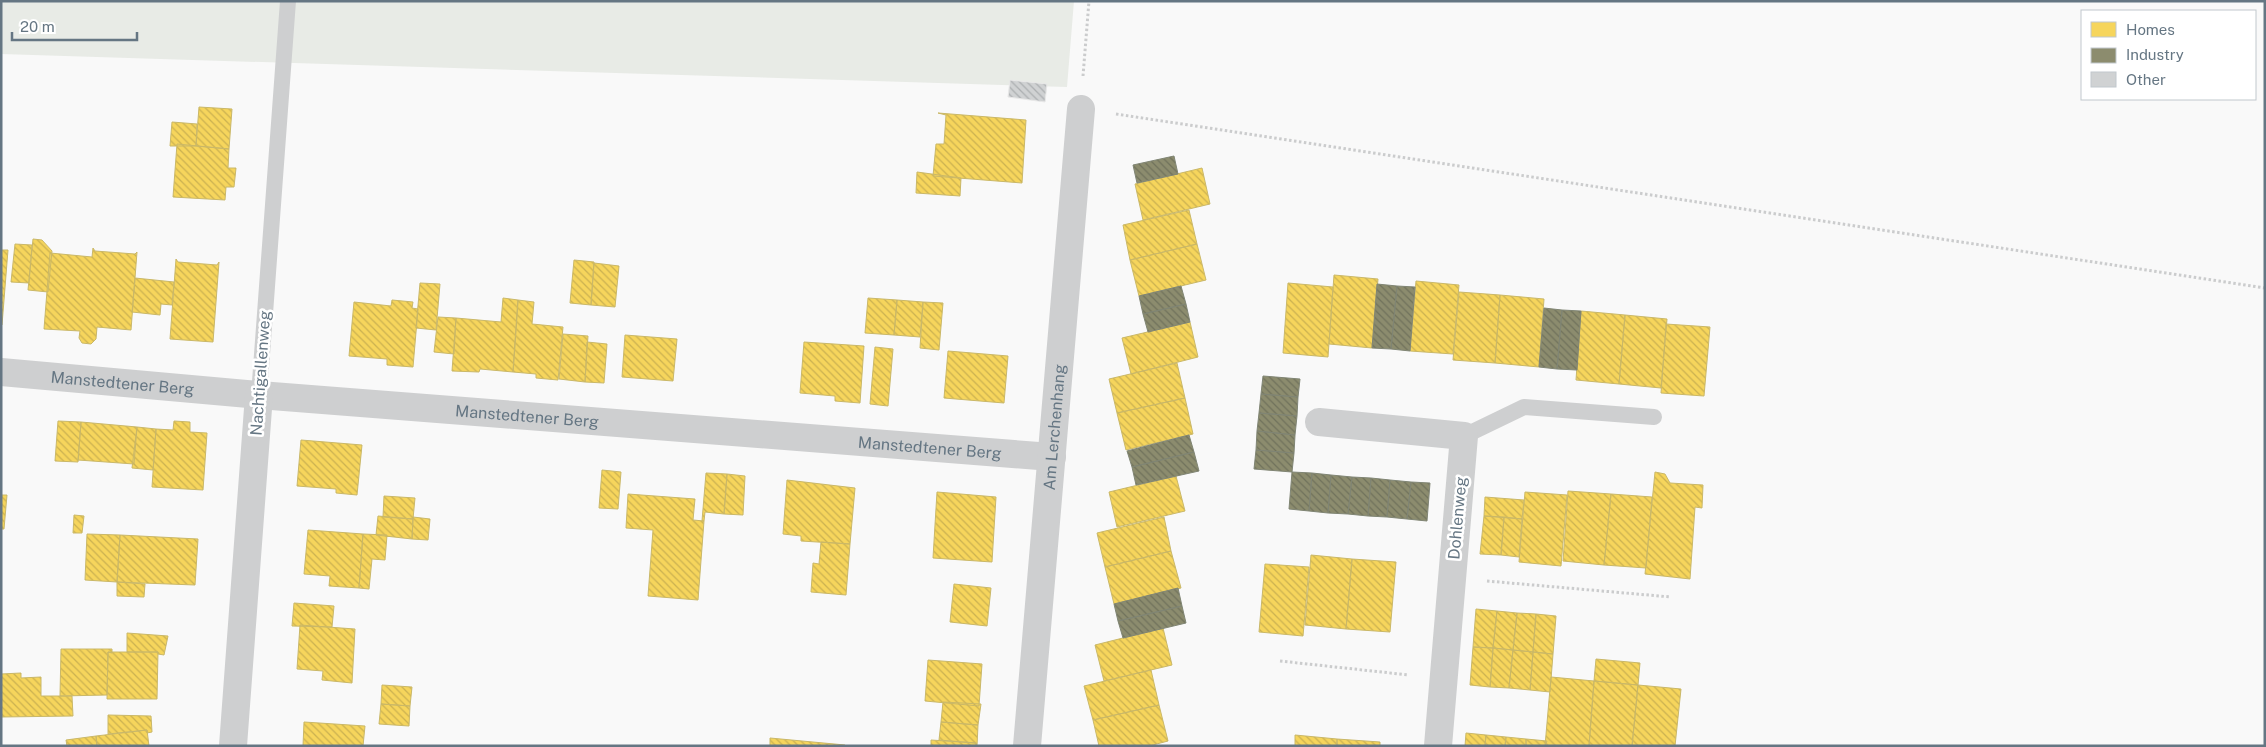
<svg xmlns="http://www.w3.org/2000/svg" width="2266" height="747" font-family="'Public Sans',sans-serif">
<defs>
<pattern id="homes-back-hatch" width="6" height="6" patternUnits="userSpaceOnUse" patternTransform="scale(1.25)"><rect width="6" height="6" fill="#f6d55c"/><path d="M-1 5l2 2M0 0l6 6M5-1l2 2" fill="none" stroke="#cbb151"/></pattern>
<pattern id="industry-back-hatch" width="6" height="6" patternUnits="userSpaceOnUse" patternTransform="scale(1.25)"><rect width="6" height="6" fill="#8c8c6e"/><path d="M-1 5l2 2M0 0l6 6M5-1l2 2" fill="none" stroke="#70725c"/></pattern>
<pattern id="building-back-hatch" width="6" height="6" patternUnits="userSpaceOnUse" patternTransform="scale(1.25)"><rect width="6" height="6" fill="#d0d2d3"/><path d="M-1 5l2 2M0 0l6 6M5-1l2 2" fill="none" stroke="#acafb1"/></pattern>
</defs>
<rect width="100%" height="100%" fill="#f9f9f9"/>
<path fill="#e8ebe6" d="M1,1H1074L1067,87L1,54Z"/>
<path fill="url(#homes-back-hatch)" stroke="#cab868" d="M199,107L232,109L229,149L196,146Z
M938,113L1026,120L1022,183L933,176L936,144H944L946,115Z
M172,122L197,124L196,146H170Z
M177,144L229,149L228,168H236L234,187H226L225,200L173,197Z
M1202,168L1210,204L1143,220L1135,184Z
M917,172L961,178L960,196L916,193Z
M1189,210L1197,244L1130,260L1123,225Z
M33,239L42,240L52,251L48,292L28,290Z
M15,244L32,245L29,283L11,282Z
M1197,244L1206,280L1139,296L1130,260Z
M93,248L95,251L135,254L137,252L131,330L97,327L96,339L91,344L82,343L79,338L80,331L44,329L50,253L92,257Z
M1,250H8L2,325H1Z
M176,259L178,262L217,265L219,262L213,342L170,339Z
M574,260L594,262L591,305L570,303Z
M594,263L619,266L615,307L591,305Z
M1334,275L1378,279L1372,348L1329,344Z
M135,278L174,282L172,305L161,304L160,315L132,312Z
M1416,281L1459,285L1453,354L1410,351Z
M420,283L440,284L436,330L416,328Z
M1288,283L1333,287L1328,357L1283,353Z
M1459,292L1500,295L1495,363L1453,360Z
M1500,295L1544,299L1539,367L1495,363Z
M503,298L518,300L513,372L480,369L479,372L452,371L456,318L501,322Z
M868,298L897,300L894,335L865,333Z
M392,300L413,302L412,308L418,309L413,367L387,365V359L349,356L354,302L391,306Z
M518,300L534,302L532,324L563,327L558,380L536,378V374L513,372Z
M897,300L923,302L920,337L894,335Z
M923,302L943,303L939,350L920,348Z
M1581,311L1625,315L1619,384L1576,380Z
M1625,315L1667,319L1661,388L1619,384Z
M438,317L456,318L454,354L434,352Z
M1190,322L1198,357L1131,374L1122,338Z
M1666,324L1710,327L1704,396L1661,393Z
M563,334L588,336L585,382L559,379Z
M625,335L677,339L673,381L622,377Z
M587,342L607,344L604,383L585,382Z
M804,342L864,346L860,403L835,401V396L800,393Z
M875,347L893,349L888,406L870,404Z
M948,351L1008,356L1004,403L944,398Z
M1177,363L1185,398L1117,413L1109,379Z
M1185,398L1193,434L1126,450L1117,413Z
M58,421L81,422L78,462L55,461Z
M174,421L190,422V432L207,433L203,490L152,487L156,429L173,430Z
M81,422L137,427L134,464L78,460Z
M137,427L156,429L153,470L132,468Z
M301,440L362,445L357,495L336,493V489L297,486Z
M602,470L621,472L618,509L599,508Z
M1655,472L1665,474L1670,483L1703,485L1702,508L1695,507L1690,579L1645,574Z
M706,473L727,474L724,514L705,512L704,521H702Z
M727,474L745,476L743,515L724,514Z
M1176,476L1185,511L1117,527L1109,492Z
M787,480L855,488L850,544L801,541V536L783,534Z
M1568,491L1611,494L1604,565L1563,561Z
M937,492L996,497L992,562L933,558Z
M1525,492L1567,495L1561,566L1519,562Z
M628,494L695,499L693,520L704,521L698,600L648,596L653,530L626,528Z
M1611,494L1652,497L1646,568L1604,565Z
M1,495H7L4,529H1Z
M384,496L415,498L413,519L383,517Z
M1485,497L1524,500L1522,519L1484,516Z
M74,515L84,516L82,533H73Z
M378,516L413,519L412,539L376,535Z
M1484,516L1504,517L1501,555L1480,554Z
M413,517L430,519L428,540L412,539Z
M1164,517L1171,551L1105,567L1097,533Z
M1504,517L1522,519L1519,557L1501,555Z
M308,530L363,534L359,588L329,586L330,576L304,574Z
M87,534L120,535L117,582L85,580Z
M363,534L387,535L385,560L372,559L369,589L359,588Z
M120,535L198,539L195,585L117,582Z
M821,542L850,544L846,595L811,592L813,563L819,564Z
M1171,551L1181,588L1114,604L1105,567Z
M1311,555L1352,559L1346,629L1305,625Z
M1352,559L1396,562L1390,632L1346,629Z
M1265,564L1309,567L1303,636L1259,632Z
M117,582L145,584L144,597L117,596Z
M954,584L991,588L987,626L950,622Z
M294,603L334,606L332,627L292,626Z
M1476,609L1497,611L1493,648L1473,647Z
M1497,611L1517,613L1513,650L1493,648Z
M1517,613L1536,614L1533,652L1513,650Z
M1536,614L1556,616L1553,654L1533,652Z
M300,625L355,629L352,683L322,680L323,671L297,669Z
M1163,628L1172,665L1104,681L1095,645Z
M127,633L168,636L164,655L158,654V652H127Z
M1473,647L1493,648L1490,687L1470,685Z
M1493,648L1513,650L1509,688L1490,687Z
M61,649H112V653L108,652L107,695L60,696Z
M1513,650L1533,652L1530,690L1509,688Z
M108,652H158L157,699H107Z
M1533,652L1553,654L1550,692L1530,690Z
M1596,659L1640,663L1638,685L1594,681Z
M928,660L982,664L979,706L925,701Z
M1151,670L1159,705L1093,720L1084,686Z
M21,673V678L41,677V696H72L73,716L1,717V674Z
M1551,677L1594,681L1589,746H1545Z
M1594,681L1638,685L1632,746H1589Z
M382,685L412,687L410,706L381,704Z
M1638,685L1681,689L1675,746H1632Z
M943,702L981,704L978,725L941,722Z
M381,704L410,706L409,726L379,724Z
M1159,705L1168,741L1149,746H1099L1093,720Z
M108,715L151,716L152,732L147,733V730L108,734Z
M304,722L365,726L363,746H303Z
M941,722L978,725L977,746L976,743L939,740Z
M147,730L149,746H97L96,736Z
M1466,733L1486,735L1485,746H1465Z
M1295,735L1337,739V746H1295Z
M1486,735L1506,737L1505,746H1485Z
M96,736L97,746H67L66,740Z
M1506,737L1526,739V746H1505Z
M770,738L845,745V746H770Z
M1337,739L1380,742V746H1337Z
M1526,739L1547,741L1545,746H1526Z
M931,740L976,743V746H931Z"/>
<path fill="url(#industry-back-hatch)" stroke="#808574" d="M1174,156L1178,174L1137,183L1133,165Z
M1377,284L1397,286L1391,349L1372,348Z
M1181,286L1186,304L1143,314L1139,296Z
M1397,286L1415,287L1410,351L1391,349Z
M1186,304L1190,322L1148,332L1143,314Z
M1544,308L1562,310L1557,369L1539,367Z
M1562,310L1581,311L1577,370L1557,369Z
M1263,376L1300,379L1298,397L1261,394Z
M1261,394L1298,397L1297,416L1259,413Z
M1259,413L1297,416L1295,435L1257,431Z
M1257,431L1295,435L1294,453L1256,450Z
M1189,435L1194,452L1132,467L1127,451Z
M1256,450L1294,453L1292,472L1254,469Z
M1194,452L1199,471L1136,485L1132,467Z
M1292,472L1312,473L1309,511L1289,509Z
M1312,473L1331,475L1328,513L1309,511Z
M1331,475L1352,477L1348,514L1328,513Z
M1352,477L1371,478L1368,516L1348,514Z
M1371,478L1390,480L1387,517L1368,516Z
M1390,480L1411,482L1407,519L1387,517Z
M1411,482L1430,483L1427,521L1407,519Z
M1178,588L1182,606L1118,621L1114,604Z
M1182,606L1186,623L1123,638L1118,621Z"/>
<path fill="url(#building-back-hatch)" stroke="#e8e8e8" d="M1010,80L1047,84L1045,102L1008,97Z"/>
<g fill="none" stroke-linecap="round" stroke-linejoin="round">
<path stroke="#cbcccd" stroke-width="3" stroke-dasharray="2.5 2.5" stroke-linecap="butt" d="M1083,76L1089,1
M1116,114L2265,288
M1487,581L1671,597
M1280,661L1409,675"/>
<path stroke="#cecfd0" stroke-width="16" d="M259,395L288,1
M1464,436L1524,407L1654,417"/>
<g stroke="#cecfd0" stroke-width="28">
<path id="s1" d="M1,372L259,395L1052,457"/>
<path d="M1319,422L1464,436L1438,746"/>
<path d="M233,746L259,395"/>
<path id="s2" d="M1027,746L1081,109"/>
</g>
</g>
<g text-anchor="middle" stroke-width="5" stroke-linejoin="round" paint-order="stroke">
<g font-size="16" fill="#657683" stroke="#fff">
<text transform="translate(260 373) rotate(-86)" y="6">Nachtigallenweg</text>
<text dy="6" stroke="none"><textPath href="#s1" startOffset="122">Manstedtener Berg</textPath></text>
<text dy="6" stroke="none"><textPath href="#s1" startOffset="528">Manstedtener Berg</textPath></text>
<text dy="6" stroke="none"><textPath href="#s2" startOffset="320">Am Lerchenhang</textPath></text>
<text dy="6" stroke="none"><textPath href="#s1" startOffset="932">Manstedtener Berg</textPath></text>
<text transform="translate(1457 518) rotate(-85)" y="6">Dohlenweg</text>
</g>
</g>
<rect width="2266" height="747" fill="none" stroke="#657683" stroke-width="5"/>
<rect x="2081" y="10" width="175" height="90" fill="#ffffff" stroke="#c1c8cd"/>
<rect x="2091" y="22" width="25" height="15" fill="#f6d55c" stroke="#c1c8cd"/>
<text x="2126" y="35" font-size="15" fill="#657683">Homes</text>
<rect x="2091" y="48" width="25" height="15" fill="#8c8c6e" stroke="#c1c8cd"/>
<text x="2126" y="60" font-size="15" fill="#657683">Industry</text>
<rect x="2091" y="72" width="25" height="15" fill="#d0d2d3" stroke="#c1c8cd"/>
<text x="2126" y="85" font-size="15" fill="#657683">Other</text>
<path d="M12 32v8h125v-8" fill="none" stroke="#657683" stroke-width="2.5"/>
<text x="20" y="32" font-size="15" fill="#657683" stroke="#ffffff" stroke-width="4" paint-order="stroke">20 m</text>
</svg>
